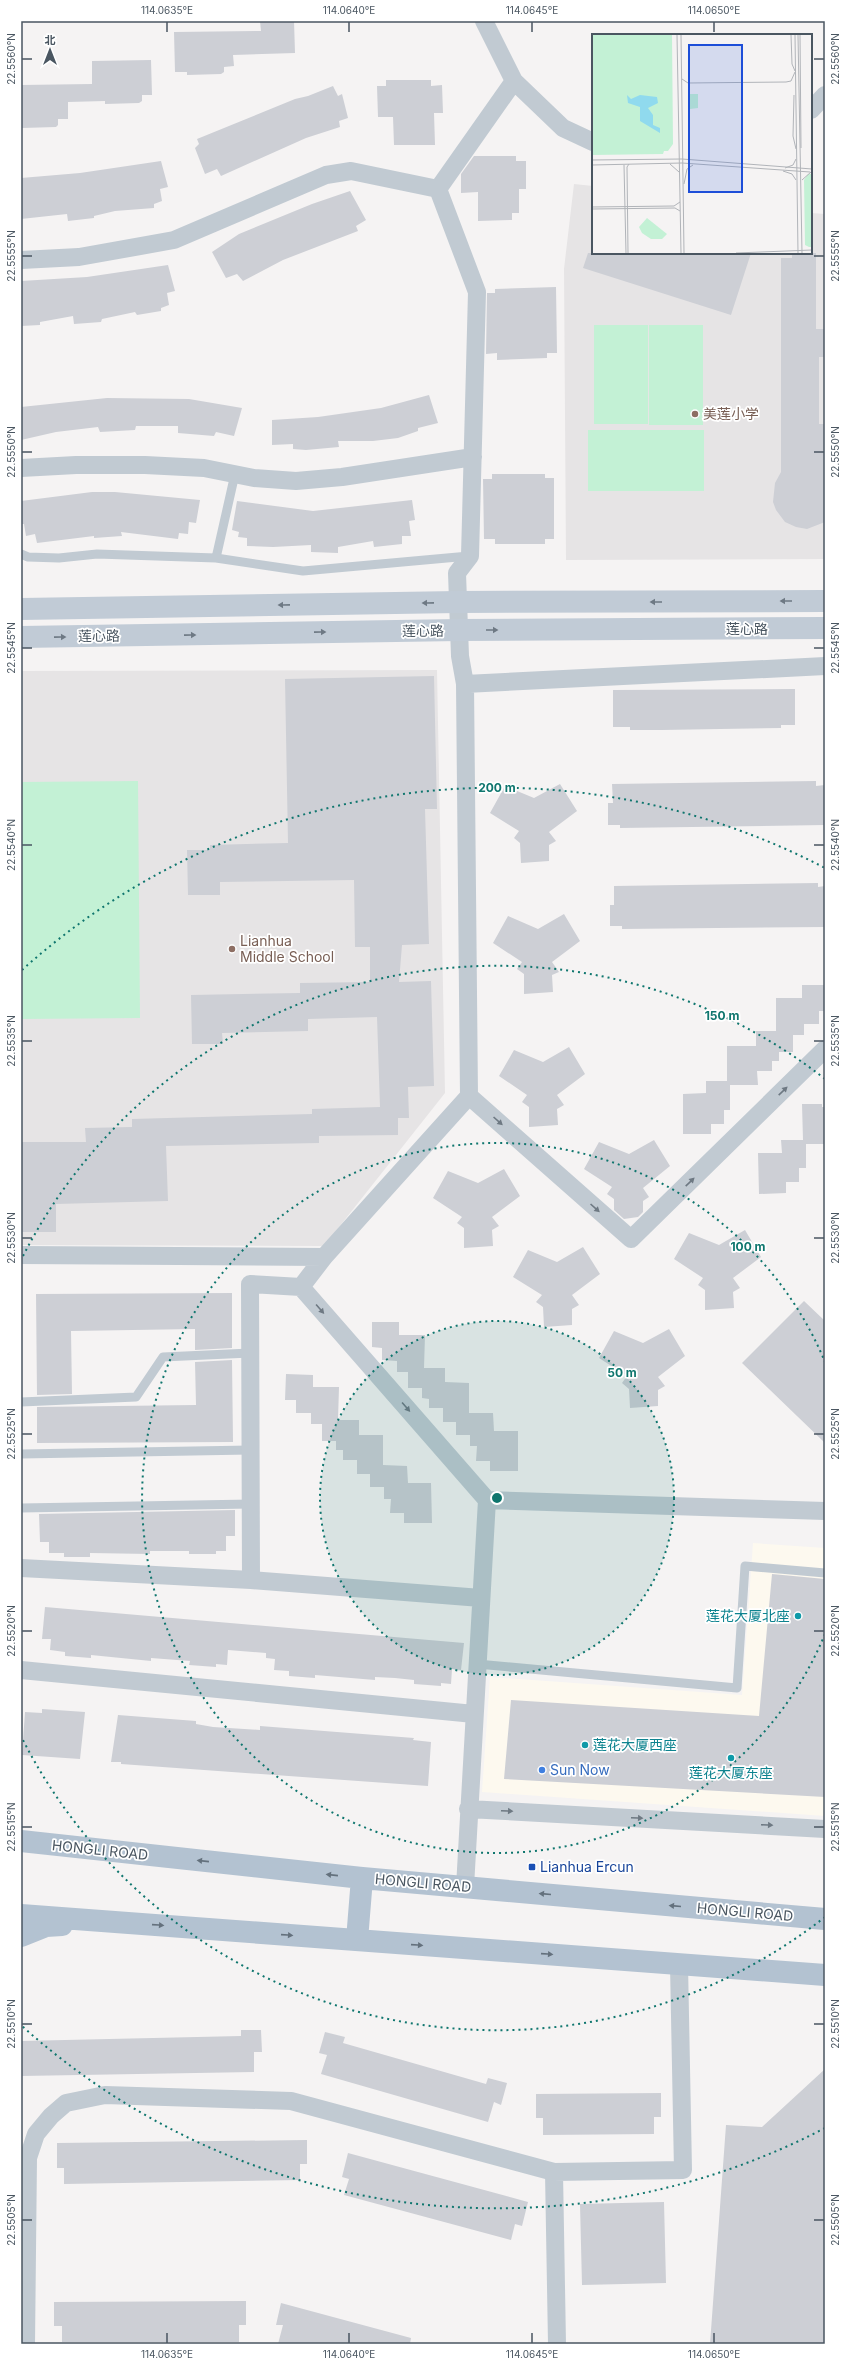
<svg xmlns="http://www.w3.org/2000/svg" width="846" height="2365" font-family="Inter,'Noto Sans SC',sans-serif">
<rect width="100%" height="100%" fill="#f5f3f3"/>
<path fill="#fdf9ef" d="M753,1543L825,1548V1816L482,1792L490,1677L742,1695Z"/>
<path fill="#e6e4e5" d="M574,184L593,186V253H811V213L825,214V559L566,560L564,269Z
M437,670L445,1093L324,1246L21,1245V671Z"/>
<path fill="#c3f1d5" d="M594,325H648V424H594Z
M649,325H703V425H649Z
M588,430H704V491H588Z
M138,781L140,1018L21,1019V782Z"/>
<path fill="#cdcfd5" d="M260,21H294L295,53L233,55L234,66L224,67V72L221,74L187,75V72H175L174,32L261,31Z
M151,60L152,95H142V101L139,103L105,104V101L68,102V119H58V125L56,127L22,128L21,85L92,84V61Z
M386,80H431V86L442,85L443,113H434L435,145H394L393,117H378L377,86H386Z
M333,86L338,96L342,94L348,118L339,121L340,127L306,138L221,176L217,169L205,174L195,148L199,144L197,139L295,99L308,96Z
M474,156H516V161H526V189H519V213H512V220L478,221V192L461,193V174Z
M161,161L168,187L160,189L162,201L154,204V208L115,211L94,216V218L68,221L67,214L21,219V178L80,173Z
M350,191L366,220L356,226L358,231L283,260L243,281L237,274L226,278L212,252L239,234L312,204Z
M588,253H751L731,315L583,268Z
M792,253H816V329H825V357H819V424H825V522L807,529L796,527L785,522L776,510L773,502L775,483L781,472V258H792Z
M168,265L175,291L167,293L169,305L161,308V311L137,315L135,312L102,319L101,322L74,324L73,316L40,322V325L21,326V281L87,277Z
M556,287L557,353H547V358L497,360V353L486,354L487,293H495V289Z
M429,395L438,423L418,428V431L398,438L373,441H338L339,447L306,450L293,449V444L272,445V420L318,417L381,408Z
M107,398L189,399L242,408L234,436L216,432L214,436L178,433V426H136L135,430L100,432L98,427L56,432L21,440V407Z
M492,474H545V478H554V539H545V544H495V539H484L483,479H492Z
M92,492H115L200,500L196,523L189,522L188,534L179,533L178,539L121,532L122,536L94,538V536L37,543L35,534L26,536L24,524H21V501Z
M412,500L415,520L409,521L411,536H402V544L374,547L373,541L338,547V553L311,552V545L273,547L247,546V538L238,537L239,532L232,530L237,501L313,511Z
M434,676L437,809H425L429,944L402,945L399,982L431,981L434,1086L408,1087L409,1118H398V1135L319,1136V1143L166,1146L168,1201L56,1204V1232H21V1142H86L85,1128L132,1127V1119L312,1114V1109L380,1107L377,1017L308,1019V1031L222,1033L223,1044H192L191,995L300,993V983L370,982V947H355L354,880L220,882V895H188L187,850H210V845L288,843L285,679Z
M795,689V725H781V728L662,730H630V727H613V690Z
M816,781V786L825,785V825L620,828V825H608V803H613L612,784Z
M560,784L577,811L549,832L556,841L549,845V861L521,863L520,843L514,838L519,831L490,813L505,786L534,798Z
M818,883V887L825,886V927L622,929V926H610V905H614V886Z
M564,914L580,941L552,962L559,972L552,975L553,992L524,994V974L517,969L522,962L493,943L508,916L538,929Z
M802,985H825V1011H819V1024H804V1035H793V1052H779V1061H772V1071H757L758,1085H730V1110H724V1124H711V1134H683V1094L706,1093V1081H727V1046H756V1031H776V998H802Z
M569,1047L585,1074L557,1095L564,1105L557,1109L558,1125L529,1127V1107L522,1102L527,1095L499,1076L514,1050L543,1062Z
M802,1104H822V1107H825V1144H806V1168H799V1182H786V1193L759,1194L758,1153H782L781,1140H803Z
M654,1140L670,1166L643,1188L649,1197L643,1201V1212L638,1217L624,1219L614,1210V1199L607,1194L612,1187L584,1169L599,1142L629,1154Z
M504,1169L520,1196L492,1217L499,1226L492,1230L493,1246L464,1248V1228L457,1223L462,1217L433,1198L448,1171L478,1183Z
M745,1230L761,1257L733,1278L740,1288L733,1292L734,1308L705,1310V1290L698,1285L703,1278L674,1259L689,1233L719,1245Z
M583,1247L600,1274L572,1295L579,1305L572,1309V1325L544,1327L543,1307L536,1302L542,1295L513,1277L528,1250L557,1262Z
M232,1293V1348L195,1350V1329L71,1331L72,1394L37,1395L36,1294Z
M804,1301L825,1321V1443L742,1363Z
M372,1322H399V1335H425L424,1368H445V1382L469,1383V1413H493L494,1431H518V1471H490V1461H476L477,1446H470V1435H456V1422H443V1408H429V1399L422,1398V1388H408V1372H397V1361L382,1360V1348L372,1347Z
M669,1329L685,1356L658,1377L665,1386L658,1390V1406L630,1408L629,1389L622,1383L627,1376L599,1358L614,1331L643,1343Z
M232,1360L233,1442L37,1443V1407L196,1405L195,1362Z
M286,1374L313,1375V1387H339L338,1420H359V1435H383V1465L407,1466L408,1483H431L432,1523H404V1513H390L391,1499H384V1487H370V1474H357V1460H343V1450H336V1441H322V1424H311V1413H296V1400H285Z
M235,1510V1536H226V1551H216V1554H189V1551H150V1554L90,1553V1557H64V1553H49V1542H40L39,1514Z
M772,1574L825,1579V1797L504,1779L511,1700L759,1716Z
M45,1607L464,1643L461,1670L452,1669L451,1684L441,1683V1686L414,1684V1680L395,1678L375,1677V1680L315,1675V1678L289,1676V1671L274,1670L275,1659L266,1658V1653L228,1650L227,1665L216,1664V1667L189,1665L190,1661L151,1658V1661L91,1655V1658L65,1656V1652L50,1650L51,1639H42Z
M42,1709L85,1712L80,1759L22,1755L25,1712L42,1713Z
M118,1715L196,1721V1724L213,1727L260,1730V1726L414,1738L413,1740L431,1742L428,1786L121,1764V1762H111Z
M241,2030H261L262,2052H254V2072L21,2076V2041L241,2036Z
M325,2032L345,2037L343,2043L486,2084L488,2078L507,2083L501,2105L494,2102L488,2122L321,2074L327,2055L319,2053Z
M825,2069V2344H710L726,2125L762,2127Z
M661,2093V2117H654V2134L543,2135V2118H536V2094Z
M307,2140V2164H300V2180L64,2184V2168H57V2143Z
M348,2153L528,2202L522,2226L515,2224L511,2240L344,2195L349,2179L342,2177Z
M664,2202L666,2283L582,2285L580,2204Z
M246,2301V2325H239V2342H62V2326H54V2302Z
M281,2303L411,2338L410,2344H278L283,2325H276Z"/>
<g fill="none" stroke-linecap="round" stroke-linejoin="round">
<path stroke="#c1cad2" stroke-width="9" d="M21,554L28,557L59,558L97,554L216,558L303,571L469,556
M216,558L235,474
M21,1402L136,1397L163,1357L250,1353
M21,1454L250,1450
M21,1508L251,1504
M477,1664L737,1688L745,1566L825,1573"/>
<path stroke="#c1cad2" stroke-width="18" d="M484,21L514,81L563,128L593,142
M811,110L825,95
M21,260L79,257L174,240L326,175L351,171L438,189
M21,468L76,465H145L204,468L254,478L296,481L342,477L473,457
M465,684L825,666
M469,1096L631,1239L825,1049
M21,1255L324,1257L469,1096L465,684L460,656L457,573L470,556L477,292L438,189L514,81
M324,1257L301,1287L487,1500L465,1887
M487,1500L825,1511
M21,1568L251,1580L481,1598
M251,1580L250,1284L301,1287
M21,1670L474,1714
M468,1809L825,1829
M554,2172L557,2344
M26,2344L28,2158L36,2134L51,2116L66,2103L105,2095L291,2101L554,2172L683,2170L679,1964"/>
<path stroke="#c1cbd6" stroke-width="22" d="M21,609L458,602L825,601
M21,637L459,630L825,628"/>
<path stroke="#b3c2d1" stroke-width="22" d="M21,1841L362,1878L825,1919
M21,1915L825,1975
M21,1936L46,1926L62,1925
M357,1940L362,1878"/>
</g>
<defs><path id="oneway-solid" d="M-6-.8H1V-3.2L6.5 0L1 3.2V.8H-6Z"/></defs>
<g fill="#6e7984">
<use href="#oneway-solid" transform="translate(786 601) rotate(180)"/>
<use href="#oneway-solid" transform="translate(656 602) rotate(180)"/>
<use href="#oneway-solid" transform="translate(428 603) rotate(179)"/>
<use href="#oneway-solid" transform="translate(284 605) rotate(179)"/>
<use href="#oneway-solid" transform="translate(492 630)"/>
<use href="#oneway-solid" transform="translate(320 632) rotate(-1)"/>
<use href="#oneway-solid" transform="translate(190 635) rotate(-1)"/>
<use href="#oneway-solid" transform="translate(60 637) rotate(-1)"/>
</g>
<g fill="#6e7983">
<use href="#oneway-solid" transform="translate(783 1091) rotate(-44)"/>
<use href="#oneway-solid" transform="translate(498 1121) rotate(42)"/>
<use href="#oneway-solid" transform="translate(690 1182) rotate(-44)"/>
<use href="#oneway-solid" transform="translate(595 1208) rotate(42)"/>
<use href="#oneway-solid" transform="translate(320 1309) rotate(49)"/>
<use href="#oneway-solid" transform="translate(406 1407) rotate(49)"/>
<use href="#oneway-solid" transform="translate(507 1811) rotate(3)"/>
<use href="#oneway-solid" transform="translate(637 1818) rotate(3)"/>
<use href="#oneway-solid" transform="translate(767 1825) rotate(3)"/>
</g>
<g fill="#64717d">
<use href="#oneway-solid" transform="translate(203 1861) rotate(-174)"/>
<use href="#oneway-solid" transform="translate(332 1875) rotate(-174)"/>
<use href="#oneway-solid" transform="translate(545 1894) rotate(-175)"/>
<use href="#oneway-solid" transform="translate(675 1906) rotate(-175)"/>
<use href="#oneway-solid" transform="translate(158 1925) rotate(4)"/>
<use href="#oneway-solid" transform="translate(287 1935) rotate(4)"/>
<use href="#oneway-solid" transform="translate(417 1945) rotate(4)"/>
<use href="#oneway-solid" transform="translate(547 1954) rotate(4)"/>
</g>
<path fill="none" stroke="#4a5661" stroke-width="1.5" d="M167,22V32M349,22V32M532,22V32M714,22V32M22,59H32M814,59H824M22,256H32M814,256H824M22,452H32M814,452H824M22,648H32M814,648H824M22,845H32M814,845H824M22,1041H32M814,1041H824M22,1238H32M814,1238H824M22,1434H32M814,1434H824M22,1631H32M814,1631H824M22,1827H32M814,1827H824M22,2024H32M814,2024H824M22,2220H32M814,2220H824M167,2333V2343M349,2333V2343M532,2333V2343M714,2333V2343"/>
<circle cx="497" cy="1498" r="177" fill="#0f766e" fill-opacity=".12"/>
<g fill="none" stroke="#0f766e" stroke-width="2" stroke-dasharray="2 4">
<circle cx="497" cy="1498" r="177"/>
<path d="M825 1634A355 355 0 1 1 825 1362"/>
<path d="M825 1917A532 532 0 0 1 23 1740M23 1256A532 532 0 0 1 825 1079"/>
<path d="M825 2128A710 710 0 0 1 22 2026M22 970A710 710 0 0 1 825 868"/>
</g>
<g fill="#8d6e63" stroke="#fff" stroke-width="1.5">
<circle cx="695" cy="414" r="4"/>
<circle cx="232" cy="949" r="4"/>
</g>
<g fill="#0f9aa8" stroke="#fff" stroke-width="1.5">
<circle cx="798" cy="1616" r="4"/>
<circle cx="585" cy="1745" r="4"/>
<circle cx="731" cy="1758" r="4"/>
</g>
<circle fill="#3f7fe0" stroke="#fff" stroke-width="1.5" cx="542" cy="1770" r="4"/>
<rect fill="#1a4fb4" stroke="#fff" stroke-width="1.5" x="528" y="1863" width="8" height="8" rx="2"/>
<g text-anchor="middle" stroke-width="3.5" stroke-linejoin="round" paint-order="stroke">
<g font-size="14" fill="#785e54" stroke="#fff" text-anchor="start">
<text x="703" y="419">美莲小学</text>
<text x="240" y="946">Lianhua<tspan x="240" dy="16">Middle School</tspan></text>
</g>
<g font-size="14" fill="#4a5661" stroke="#fff">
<text x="747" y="634">莲心路</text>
<text transform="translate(423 631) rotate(-1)" y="5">莲心路</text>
<text transform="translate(99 636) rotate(-1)" y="5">莲心路</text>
<text transform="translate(100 1850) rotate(6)" y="5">HONGLI ROAD</text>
<text transform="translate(423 1883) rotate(5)" y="5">HONGLI ROAD</text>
<text transform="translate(745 1912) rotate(5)" y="5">HONGLI ROAD</text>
</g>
<g font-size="14" fill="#0d838f" stroke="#fff" text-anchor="end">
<text x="790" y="1621">莲花大厦北座</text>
<text x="593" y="1750" text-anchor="start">莲花大厦西座</text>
<text x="731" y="1778" text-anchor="middle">莲花大厦东座</text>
</g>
<g font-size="14" fill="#366cbe" stroke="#fff" text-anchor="start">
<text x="550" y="1775">Sun Now</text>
</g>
<g font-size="14" fill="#164399" stroke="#fff" text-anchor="start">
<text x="540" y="1872">Lianhua Ercun</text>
</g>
</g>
<g transform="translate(592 34)">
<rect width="220" height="220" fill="#f5f3f3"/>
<path d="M0,1H80L81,110L76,117H72L71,120L0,121ZM98,60H106V74L98,75ZM216,140H220V213H217L213,211L212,146ZM55,184L75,200L70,205H59L50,199L47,193Z" fill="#c3f1d5"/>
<path d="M35,61L39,65L48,61L65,63L66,69L56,74L61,81V91L68,94V99L48,87V73L36,69Z" fill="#90daee"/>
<path fill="none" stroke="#b1b4b9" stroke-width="1" d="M85,1L89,219M89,1L92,219M199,1L200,30L203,37M203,1L206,219M206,1L210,219M208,1L209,114M90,45L96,49L194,48L199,47L203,38M202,61L201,102L204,115M0,126L90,125L220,135M78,130L87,138M0,131L90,129L218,138M32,131L34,219M193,134L201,131L204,125M191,137L200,140L204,146M210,146L219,138M92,150L95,135L101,131M0,173L82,172L88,168M0,175L83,174L88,177M36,219L35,133L37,130M144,219L220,216"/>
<path fill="#1d4ed8" fill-opacity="0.15" stroke="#1d4ed8" stroke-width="2" d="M97,11H150V158H97Z"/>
<rect width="220" height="220" fill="none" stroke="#4a5661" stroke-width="2"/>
</g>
<circle cx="497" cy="1498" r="6" fill="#0f766e" stroke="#fff" stroke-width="2"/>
<g font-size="12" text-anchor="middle" font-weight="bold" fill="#0f766e" stroke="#fff" stroke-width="3.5" stroke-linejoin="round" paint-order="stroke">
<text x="497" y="792">200 m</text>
<text x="722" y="1020">150 m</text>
<text x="748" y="1251">100 m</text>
<text x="622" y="1377">50 m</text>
</g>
<rect width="846" height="2365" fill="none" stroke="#ffffff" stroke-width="44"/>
<g transform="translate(50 50)" stroke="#ffffff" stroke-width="3" paint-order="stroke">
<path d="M0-3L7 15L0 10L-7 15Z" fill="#4a5661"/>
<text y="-6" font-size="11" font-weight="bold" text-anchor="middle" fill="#4a5661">北</text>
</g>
<rect x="22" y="22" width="802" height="2321" fill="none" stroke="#4a5661" stroke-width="1.5"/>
<g font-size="10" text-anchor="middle" fill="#4a5661">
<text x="167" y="14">114.0635°E</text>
<text x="349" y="14">114.0640°E</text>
<text x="532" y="14">114.0645°E</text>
<text x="714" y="14">114.0650°E</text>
<text transform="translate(11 59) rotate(-90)" y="4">22.5560°N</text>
<text transform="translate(835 59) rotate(-90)" y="4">22.5560°N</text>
<text transform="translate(11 256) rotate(-90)" y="4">22.5555°N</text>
<text transform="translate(835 256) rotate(-90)" y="4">22.5555°N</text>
<text transform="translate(11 452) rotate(-90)" y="4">22.5550°N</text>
<text transform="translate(835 452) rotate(-90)" y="4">22.5550°N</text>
<text transform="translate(11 648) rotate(-90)" y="4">22.5545°N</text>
<text transform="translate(835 648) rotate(-90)" y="4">22.5545°N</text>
<text transform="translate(11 845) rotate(-90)" y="4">22.5540°N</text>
<text transform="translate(835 845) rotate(-90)" y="4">22.5540°N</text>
<text transform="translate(11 1041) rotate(-90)" y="4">22.5535°N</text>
<text transform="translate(835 1041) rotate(-90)" y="4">22.5535°N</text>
<text transform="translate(11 1238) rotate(-90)" y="4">22.5530°N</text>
<text transform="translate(835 1238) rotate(-90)" y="4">22.5530°N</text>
<text transform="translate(11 1434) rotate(-90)" y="4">22.5525°N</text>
<text transform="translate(835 1434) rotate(-90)" y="4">22.5525°N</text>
<text transform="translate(11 1631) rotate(-90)" y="4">22.5520°N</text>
<text transform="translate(835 1631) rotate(-90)" y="4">22.5520°N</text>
<text transform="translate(11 1827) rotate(-90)" y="4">22.5515°N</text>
<text transform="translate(835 1827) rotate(-90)" y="4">22.5515°N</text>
<text transform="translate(11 2024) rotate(-90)" y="4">22.5510°N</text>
<text transform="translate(835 2024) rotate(-90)" y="4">22.5510°N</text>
<text transform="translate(11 2220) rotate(-90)" y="4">22.5505°N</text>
<text transform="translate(835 2220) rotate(-90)" y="4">22.5505°N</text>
<text x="167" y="2358">114.0635°E</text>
<text x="349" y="2358">114.0640°E</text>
<text x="532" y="2358">114.0645°E</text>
<text x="714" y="2358">114.0650°E</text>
</g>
</svg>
